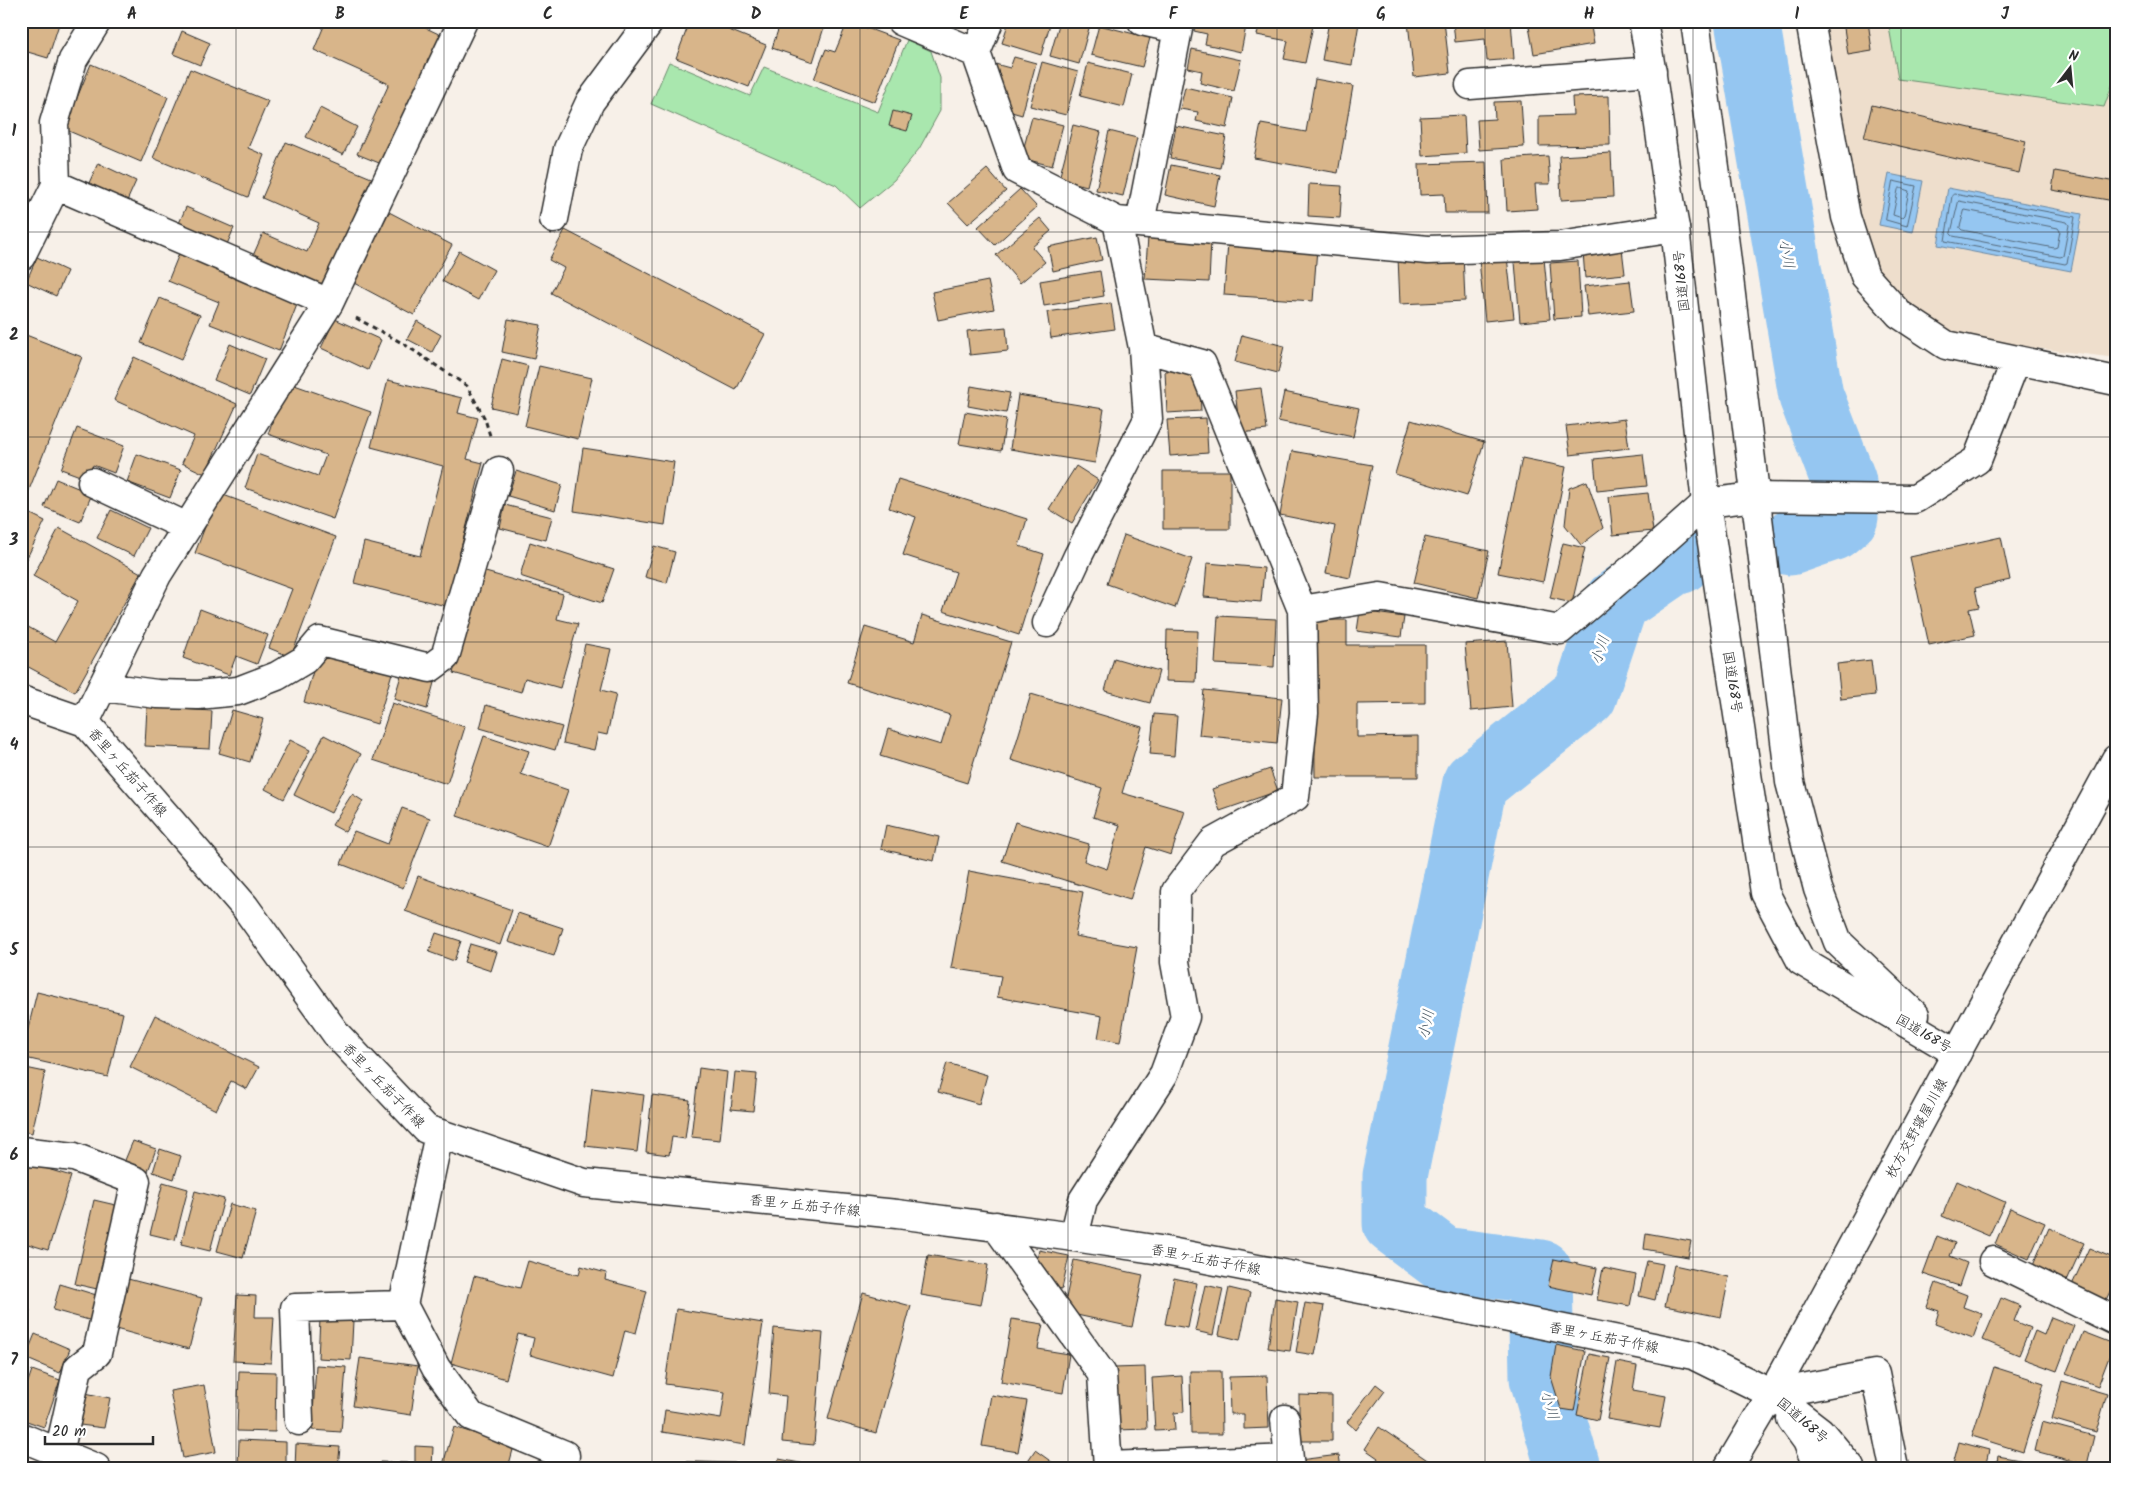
<svg xmlns="http://www.w3.org/2000/svg" width="2137" height="1489" font-family="Kalam,'Klee One',sans-serif">
<rect width="100%" height="100%" fill="#f7f0e8"/>
<filter id="ink" filterUnits="userSpaceOnUse"><feTurbulence type="fractalNoise" baseFrequency=".02" numOctaves="2"/><feDisplacementMap in="SourceGraphic" scale="10" xChannelSelector="R" yChannelSelector="G"/><feConvolveMatrix kernelMatrix="1 2 1 2 8 2 1 2 1" color-interpolation-filters="sRGB"/></filter>
<g filter="url(#ink)">
<path fill="#eedecc" d="M1821,21H2116V358L1949,337L1874,275L1855,218Z"/>
<path fill="#a9e7ae" stroke="#6a896c" d="M1888,21H2116V75L2104,107L1898,79Z
M907,40L931,51L940,78V111L919,149L894,180L860,208L836,185L651,104L669,62L750,96L764,67L878,112Z"/>
<path fill="#95c6f1" stroke="#6b88a2" d="M1889,174L1923,181L1913,232L1879,225Z
M1948,188L2082,214L2071,271L1938,245Z"/>
<g fill="none" stroke-linecap="round" stroke-linejoin="round">
<path stroke="#55697a" stroke-width="1" d="M1893,181L1916,186L1907,226L1886,220Z
M1900,188L1909,191L1904,216L1902,218L1893,215L1898,190Z
M1954,194L2075,217L2067,263L2065,264L1945,241L1952,196Z
M1959,201L2067,222L2069,225L2063,256L2060,257L1953,236L1951,234Z
M1965,210L2058,228L2060,231L2057,247L2054,248L1962,230L1960,228Z"/>
<path stroke="#95c6f1" stroke-width="65" d="M1747,21L1811,396L1844,482
M1790,543L1833,528L1846,517
M1568,1468L1542,1378L1540,1272L1443,1259L1395,1223V1176L1475,783L1585,695L1616,602L1673,563L1679,562"/>
</g>
<path fill="#d8b58a" stroke="#2b2b2b" d="M21,21H60L48,58L21,50Z
M326,21H411L443,36L384,165L357,154L389,84L314,50Z
M690,21H707L766,45L749,87L676,58Z
M781,21H826L813,62L772,48Z
M848,21L899,40L875,102L814,79L826,49L835,52Z
M1009,21H1051L1041,55L1002,43Z
M1060,21H1091L1079,64L1050,56Z
M1196,21H1247L1241,52L1205,44L1207,34L1194,31Z
M1260,21H1314L1305,63L1284,59L1288,41L1257,35Z
M1329,21L1359,23L1352,65L1322,60Z
M1444,21L1450,73L1414,77L1408,22Z
M1453,21H1511L1514,59L1487,61L1485,39L1455,42Z
M1528,21H1590L1594,44L1534,54Z
M1843,21H1868L1872,51L1848,55Z
M1099,25L1150,38L1142,67L1091,55Z
M182,31L210,43L200,65L173,54Z
M1192,49L1241,60L1234,91L1200,83L1202,71L1188,68Z
M1014,57L1036,63L1022,115L1008,111L991,76L995,64L1010,68Z
M1042,62L1078,72L1066,115L1030,106Z
M1088,63L1132,74L1124,107L1080,96Z
M91,64L168,97L141,162L64,129Z
M190,69L268,101L248,148L264,155L248,197L153,158Z
M1315,79L1353,86L1338,173L1254,158L1261,124L1306,132Z
M1185,87L1233,98L1227,128L1196,121L1198,112L1180,109Z
M1609,96L1610,145L1539,146V116L1573,115L1572,97Z
M1521,101L1524,147L1479,150L1477,120L1495,119L1494,102Z
M1872,105L2026,141L2019,173L1864,138Z
M320,108L357,127L343,155L306,137Z
M893,111L912,116L907,131L889,126Z
M1464,115L1466,153L1422,156L1420,117Z
M1032,117L1063,125L1052,166L1021,158Z
M1073,125L1101,132L1087,186L1059,179Z
M1176,126L1226,136L1220,168L1170,158Z
M1109,131L1137,138L1123,196L1096,190Z
M286,142L376,180L328,291L252,258L263,233L307,252L319,223L262,198Z
M1611,153L1613,197L1561,200L1559,156Z
M1548,156L1550,184H1535L1537,209L1507,211L1504,159Z
M1486,162L1488,213H1445L1444,194L1420,195L1419,164Z
M98,163L136,181L127,201L89,183Z
M1171,165L1220,175L1214,206L1165,195Z
M987,169L1006,191L968,224L948,203Z
M2055,171L2116,182L2114,201L2052,190Z
M1309,184L1342,186L1340,218L1308,216Z
M1020,189L1037,207L995,245L978,227Z
M186,207L234,228L225,249L177,228Z
M389,212L452,245L414,315L352,282Z
M1040,218L1051,231L1032,247L1045,262L1020,283L996,255Z
M565,230L765,334L736,390L551,293L564,268L549,260Z
M1097,237L1102,260L1053,271L1048,247Z
M1148,237L1211,240L1209,282L1145,279Z
M1228,243L1317,248L1313,301L1224,295Z
M181,249L300,297L279,351L210,324L219,302L168,281Z
M1622,249L1625,274L1585,278L1583,252Z
M459,251L494,270L478,300L442,281Z
M1463,254L1465,301L1400,304L1398,257Z
M37,257L67,271L56,296L26,282Z
M1507,257L1514,318L1485,321L1479,260Z
M1544,259L1550,319L1520,322L1515,262Z
M1578,261L1581,317L1554,319L1550,263Z
M1100,271L1104,296L1044,306L1040,281Z
M988,281L994,309L938,320L932,292Z
M1630,281L1634,311L1588,316L1584,286Z
M160,298L200,315L181,360L141,343Z
M1111,303L1115,329L1051,338L1047,312Z
M335,319L381,340L368,370L321,348Z
M508,319L541,325L534,359L502,352Z
M417,321L441,335L432,352L407,339Z
M1006,327L1008,351L970,355L967,331Z
M21,333L82,357L27,495L21,493Z
M1242,335L1284,346L1278,373L1235,362Z
M230,344L265,359L250,395L214,380Z
M134,357L237,404L205,474L182,463L194,436L114,400Z
M502,359L528,366L517,413L491,407Z
M539,366L592,378L578,439L525,426Z
M1199,370L1201,411L1167,413L1165,371Z
M388,380L462,398L458,413L478,418L467,459L483,463L446,606L354,583L364,542L420,556L443,466L371,447Z
M286,382L371,412L333,519L245,488L257,454L318,476L326,455L268,434Z
M971,386L1010,393L1006,413L968,406Z
M1261,388L1267,430L1240,433L1235,391Z
M1284,392L1359,408L1353,437L1278,421Z
M1018,395L1104,409L1095,463L1010,449Z
M965,412L1006,419L1001,451L959,444Z
M1206,418L1208,453L1170,456L1167,420Z
M1625,419L1629,448L1570,455L1566,426Z
M1411,420L1484,442L1467,496L1395,474Z
M77,428L124,446L114,473L93,465L88,479L61,469Z
M583,448L674,462L665,525L574,511Z
M1292,451L1372,465L1350,578L1326,573L1335,526L1280,515Z
M137,454L181,470L170,498L127,482Z
M1643,454L1647,486L1597,491L1594,459Z
M1522,458L1566,467L1543,582L1498,573Z
M1076,466L1098,480L1072,523L1049,509Z
M516,471L562,485L555,510L508,496Z
M1163,471H1230V529H1163Z
M56,479L92,494L80,522L44,507Z
M898,479L1027,519L1019,546L1044,554L1019,635L943,611L956,572L903,555L916,517L889,508Z
M1587,481L1603,528L1581,545L1565,525L1569,488Z
M218,493L336,537L291,657L269,648L292,589L195,553Z
M1648,493L1653,531L1613,535L1609,497Z
M505,505L552,517L546,540L500,528Z
M21,509L45,521L21,570Z
M111,510L148,528L134,556L97,538Z
M59,528L141,573L75,692L21,663V623L55,642L78,601L33,576Z
M1124,535L1192,559L1175,608L1107,584Z
M1425,537L1489,551L1478,598L1414,583Z
M2001,537L2010,580L1975,588L1979,607L1969,609L1975,635L1929,645L1910,557Z
M530,542L614,569L602,603L520,576Z
M1563,543L1585,548L1572,603L1550,598Z
M654,546L675,552L667,583L645,577Z
M1207,563L1264,568L1261,602L1204,597Z
M482,571L563,594L557,619L578,624L560,688L525,678L521,692L453,673Z
M200,609L268,635L257,664L236,656L229,675L183,658Z
M1360,611L1404,617L1401,637L1357,631Z
M922,615L1011,642L967,783L880,756L888,729L941,745L950,715L847,683L865,627L914,642Z
M1218,616L1276,619L1274,667L1215,664Z
M1314,620H1347V645H1425V703L1357,704V737L1418,736V777H1315Z
M1167,630L1198,631L1196,682L1166,681Z
M1507,641L1512,707L1471,711L1465,644Z
M585,644L611,649L601,690L616,694L607,735L598,733L594,750L563,743Z
M319,651L392,673L377,724L304,702Z
M1114,658L1159,671L1150,703L1105,691Z
M1871,660L1875,695L1841,699L1837,664Z
M403,669L435,679L427,709L394,699Z
M1204,690L1282,698L1277,743L1199,735Z
M1031,694L1142,727L1122,793L1185,811L1171,855L1146,847L1130,900L1002,861L1015,822L1089,844L1084,861L1107,869L1120,825L1093,817L1102,788L1011,760Z
M392,703L465,727L447,784L373,760Z
M486,705L562,727L555,750L480,728Z
M147,707L212,711L210,749L145,746Z
M232,710L263,719L250,762L219,753Z
M1154,714L1177,716L1174,756L1150,754Z
M324,735L361,754L331,813L294,795Z
M484,736L529,751L521,774L568,790L548,847L457,816Z
M290,740L310,750L284,799L265,789Z
M1270,769L1278,791L1220,811L1212,789Z
M352,794L363,801L345,832L332,825Z
M402,808L430,818L403,888L341,864L354,831L388,844Z
M886,825L939,837L934,861L881,849Z
M969,871L1083,892L1075,936L1137,947L1120,1042L1098,1038L1102,1016L997,997L1001,976L951,968Z
M418,876L512,910L500,945L405,911Z
M518,913L563,928L554,956L508,942Z
M436,933L461,941L454,961L429,952Z
M470,944L497,952L491,971L464,962Z
M37,992L123,1013L108,1077L21,1057Z
M155,1015L259,1067L247,1089L231,1081L216,1110L130,1067Z
M947,1063L987,1075L979,1104L938,1092Z
M21,1067L45,1072L32,1133L21,1131Z
M699,1068L727,1072L720,1140L691,1137Z
M735,1072L757,1074L753,1111L731,1109Z
M592,1088L644,1095L637,1152L585,1146Z
M652,1095L690,1100L685,1139L672,1137L669,1155L646,1152Z
M133,1141L156,1149L147,1174L123,1165Z
M160,1149L181,1156L174,1179L153,1172Z
M21,1161L71,1176L48,1250L21,1242Z
M1957,1181L2005,1202L1989,1236L1942,1216Z
M163,1182L188,1189L175,1240L150,1234Z
M195,1191L224,1199L210,1251L181,1244Z
M94,1200L124,1207L106,1291L75,1284Z
M230,1204L256,1211L243,1258L217,1251Z
M2010,1208L2045,1223L2029,1259L1995,1244Z
M2049,1228L2084,1243L2065,1285L2031,1270Z
M1646,1233L1691,1241L1688,1257L1644,1249Z
M1937,1236L1955,1243L1950,1256L1967,1263L1959,1286L1923,1274Z
M2089,1248L2116,1259V1282L2107,1301L2072,1285Z
M1039,1250L1069,1256L1062,1289L1047,1286L1035,1270Z
M928,1255L988,1265L981,1305L921,1295Z
M1554,1259L1597,1268L1591,1295L1548,1286Z
M1074,1260L1143,1275L1132,1327L1063,1312Z
M528,1261L579,1275L581,1266L606,1273L605,1280L647,1291L636,1333L625,1330L613,1378L530,1355L534,1338L518,1334L506,1379L451,1363L474,1276L520,1288Z
M1647,1261L1663,1264L1655,1300L1639,1296Z
M1674,1265L1729,1277L1721,1317L1665,1306Z
M1603,1268L1636,1275L1630,1306L1597,1300Z
M124,1278L202,1298L189,1349L112,1328Z
M1174,1278L1197,1283L1188,1328L1165,1324Z
M1936,1283L1967,1295L1963,1307L1982,1314L1973,1338L1935,1324L1939,1311L1927,1307Z
M60,1284L103,1297L96,1322L53,1310Z
M1205,1285L1223,1289L1213,1335L1195,1331Z
M1229,1288L1250,1293L1240,1340L1219,1335Z
M863,1293L911,1306L876,1433L828,1419Z
M237,1295L256,1296L255,1317H274L271,1363L233,1361Z
M1275,1298L1298,1302L1290,1351L1268,1348Z
M2001,1298L2020,1306L2014,1321L2030,1328L2019,1355L1983,1340Z
M1305,1303L1324,1306L1315,1355L1296,1352Z
M21,1307L30,1310L21,1338Z
M676,1309L763,1323L745,1445L662,1432L665,1410L721,1419L725,1392L665,1384Z
M2051,1317L2074,1326L2057,1371L2024,1359L2035,1331L2044,1335Z
M320,1319L353,1321L351,1360L318,1358Z
M1012,1319L1043,1324L1038,1349L1069,1354L1063,1393L1001,1382Z
M774,1328L823,1333L814,1445L782,1442L786,1396L769,1394Z
M2083,1332L2114,1344L2098,1386L2066,1374Z
M35,1334L70,1349L60,1373L25,1358Z
M1556,1345L1585,1351L1574,1411L1561,1409L1551,1377Z
M1589,1354L1610,1358L1598,1420L1577,1415Z
M360,1358L418,1366L411,1415L353,1406Z
M1617,1362L1637,1366L1633,1390L1666,1396L1660,1428L1607,1419Z
M316,1365L346,1367L341,1432L312,1430Z
M1145,1367L1147,1429L1117,1430L1114,1368Z
M1994,1367L2044,1383L2023,1452L1972,1436Z
M32,1370L60,1380L44,1427L21,1419V1402Z
M239,1371L276,1372L275,1432L237,1431Z
M1190,1371H1221L1222,1434H1191Z
M1182,1376L1184,1412L1174,1413L1175,1430L1155,1431L1152,1378Z
M1267,1376L1269,1428L1244,1429V1414H1230L1229,1377Z
M2062,1381L2107,1394L2096,1432L2052,1419Z
M1376,1384L1385,1391L1356,1430L1347,1422Z
M204,1385L216,1452L183,1458L170,1391Z
M85,1393L110,1398L104,1428L80,1425Z
M991,1395L1027,1401L1018,1452L982,1446Z
M1299,1395L1332,1396V1441H1299Z
M2042,1422L2094,1436L2087,1465L2035,1451Z
M454,1427L514,1446L508,1468H442Z
M1379,1427L1439,1468H1372L1378,1458L1365,1449Z
M239,1440L286,1442V1468H238Z
M1959,1442L1989,1450L1985,1468H1952Z
M296,1444L340,1447L338,1468H295Z
M415,1446L433,1447L432,1468H415Z
M1035,1450L1060,1468H1023Z
M1339,1455L1341,1468H1300L1299,1460Z
M1998,1456L2030,1462L2029,1468H1996Z
M779,1459L826,1468H777Z
M664,1461L735,1463V1468H664Z
M380,1462L409,1463V1468H379Z
M575,1462L645,1466V1468H574Z"/>
<g fill="none" stroke-linecap="round" stroke-linejoin="round">
<defs>
<path id="minor" d="M901,21L976,53L1017,170L1117,221L1428,250L1560,246L1675,228
M1810,21L1846,217L1865,276L1899,314L1946,345L2116,381
M976,53L989,21
M1470,85L1652,71
M56,185L329,303
M554,219L568,149L590,102L650,21
M1117,221L1143,348L1202,364L1302,610
M1140,223L1178,29L1142,21
M21,256L56,185L54,123L73,60L97,21
M92,482L187,527
M1047,623L1078,556L1148,419L1143,348
M103,687L157,694L198,695L238,691L277,676L304,660L320,641L430,668L445,657L499,471
M21,700L85,722L245,907L337,1035L426,1129L584,1183L897,1214L1074,1237L1160,1250L1504,1317L1693,1355L1772,1394L1875,1374L1894,1468
M85,722L157,575L329,303L463,21
M439,1134L403,1305L436,1368L471,1416L565,1455L564,1468
M21,1151L74,1157L136,1181L97,1353L78,1368L59,1453
M996,1226L1102,1374L1108,1468
M1074,1237L1083,1200L1164,1074L1185,1017L1175,962L1176,891L1213,842L1295,797L1304,713L1302,610L1380,597L1560,630L1640,562L1706,503L1755,497L1915,499L1977,460L2016,360
M1993,1261L2116,1321
M1285,1419L1289,1459
M299,1421L295,1308L403,1305
M21,1437L96,1468
M1108,1466L1289,1459L1290,1468"/>
<path id="major" d="M1728,1468L1772,1394L2116,759"/>
<path id="highway" d="M1643,21C1656,90 1662,160 1675,228L1706,503L1765,893L1801,961L1957,1053
M1695,21L1720,204L1790,782L1818,889L1838,942L1915,1015
M1772,1394L1820,1431L1851,1468
M1791,1419L1807,1441L1818,1468"/>
</defs>
<use href="#minor" stroke="#2b2b2b" stroke-width="31"/>
<use href="#major" stroke="#2b2b2b" stroke-width="31"/>
<use href="#highway" stroke="#2b2b2b" stroke-width="31"/>
<path stroke="#2b2b2b" stroke-width="3" stroke-dasharray="5 4" stroke-linecap="butt" d="M356,318L404,344L467,386L485,419L491,439"/>
<use href="#minor" stroke="#fff" stroke-width="28"/>
<use href="#major" stroke="#fff" stroke-width="28"/>
<use href="#highway" stroke="#fff" stroke-width="28"/>
</g>
</g>
<path fill="none" stroke="#2b2b2b" stroke-width="1" stroke-opacity="0.55" d="M236,21V1468M444,21V1468M652,21V1468M860,21V1468M1068,21V1468M1277,21V1468M1485,21V1468M1693,21V1468M1901,21V1468M21,232H2116M21,437H2116M21,642H2116M21,847H2116M21,1052H2116M21,1257H2116"/>
<g text-anchor="middle" stroke-width="5" stroke-linejoin="round" paint-order="stroke">
<g font-size="14" fill="#2b2b2b" stroke="#fff">
<text transform="translate(1681 281) rotate(-96)" y="5">国道168号</text>
<text transform="translate(1733 682) rotate(81)" y="5">国道168号</text>
<text transform="translate(128 772) rotate(49)" y="5">香里ヶ丘茄子作線</text>
<text transform="translate(1924 1033) rotate(30)" y="5">国道168号</text>
<text transform="translate(384 1085) rotate(46)" y="5">香里ヶ丘茄子作線</text>
<text transform="translate(1916 1128) rotate(-61)" y="5">枚方交野寝屋川線</text>
<text transform="translate(805 1205) rotate(6)" y="5">香里ヶ丘茄子作線</text>
<text transform="translate(1206 1259) rotate(11)" y="5">香里ヶ丘茄子作線</text>
<text transform="translate(1604 1337) rotate(11)" y="5">香里ヶ丘茄子作線</text>
<text transform="translate(1803 1420) rotate(40)" y="5">国道168号</text>
</g>
<g font-size="15" font-style="italic" fill="#4b5a66" stroke="#fff">
<text transform="translate(1787 254) rotate(80)" y="5">小川</text>
<text transform="translate(1600 650) rotate(-72)" y="5">小川</text>
<text transform="translate(1426 1024) rotate(-79)" y="5">小川</text>
<text transform="translate(1550 1405) rotate(74)" y="5">小川</text>
</g>
</g>
<rect width="2137" height="1489" fill="none" stroke="#fff" stroke-width="55"/>
<g transform="translate(2070 68) rotate(16)" stroke="#ffffff" stroke-width="4" paint-order="stroke">
<path d="M0-4L9 19L0 12L-9 19Z" fill="#2b2b2b"/>
<text y="-8" font-size="14" font-weight="bold" text-anchor="middle" fill="#2b2b2b">N</text>
</g>
<path d="M45 1436v8h108v-8" fill="none" stroke="#2b2b2b" stroke-width="2.5"/>
<text x="52" y="1436" font-size="15" fill="#2b2b2b" stroke="#ffffff" stroke-width="4" paint-order="stroke">20 m</text>
<rect x="28" y="28" width="2082" height="1434" fill="none" stroke="#2b2b2b" stroke-width="2"/>
<g font-size="16" text-anchor="middle" font-weight="bold" fill="#2b2b2b">
<text x="132" y="19">A</text>
<text x="340" y="19">B</text>
<text x="548" y="19">C</text>
<text x="756" y="19">D</text>
<text x="964" y="19">E</text>
<text x="1173" y="19">F</text>
<text x="1381" y="19">G</text>
<text x="1589" y="19">H</text>
<text x="1797" y="19">I</text>
<text x="2005" y="19">J</text>
<text x="14" y="136">1</text>
<text x="14" y="340">2</text>
<text x="14" y="545">3</text>
<text x="14" y="750">4</text>
<text x="14" y="955">5</text>
<text x="14" y="1160">6</text>
<text x="14" y="1365">7</text>
</g>
</svg>
